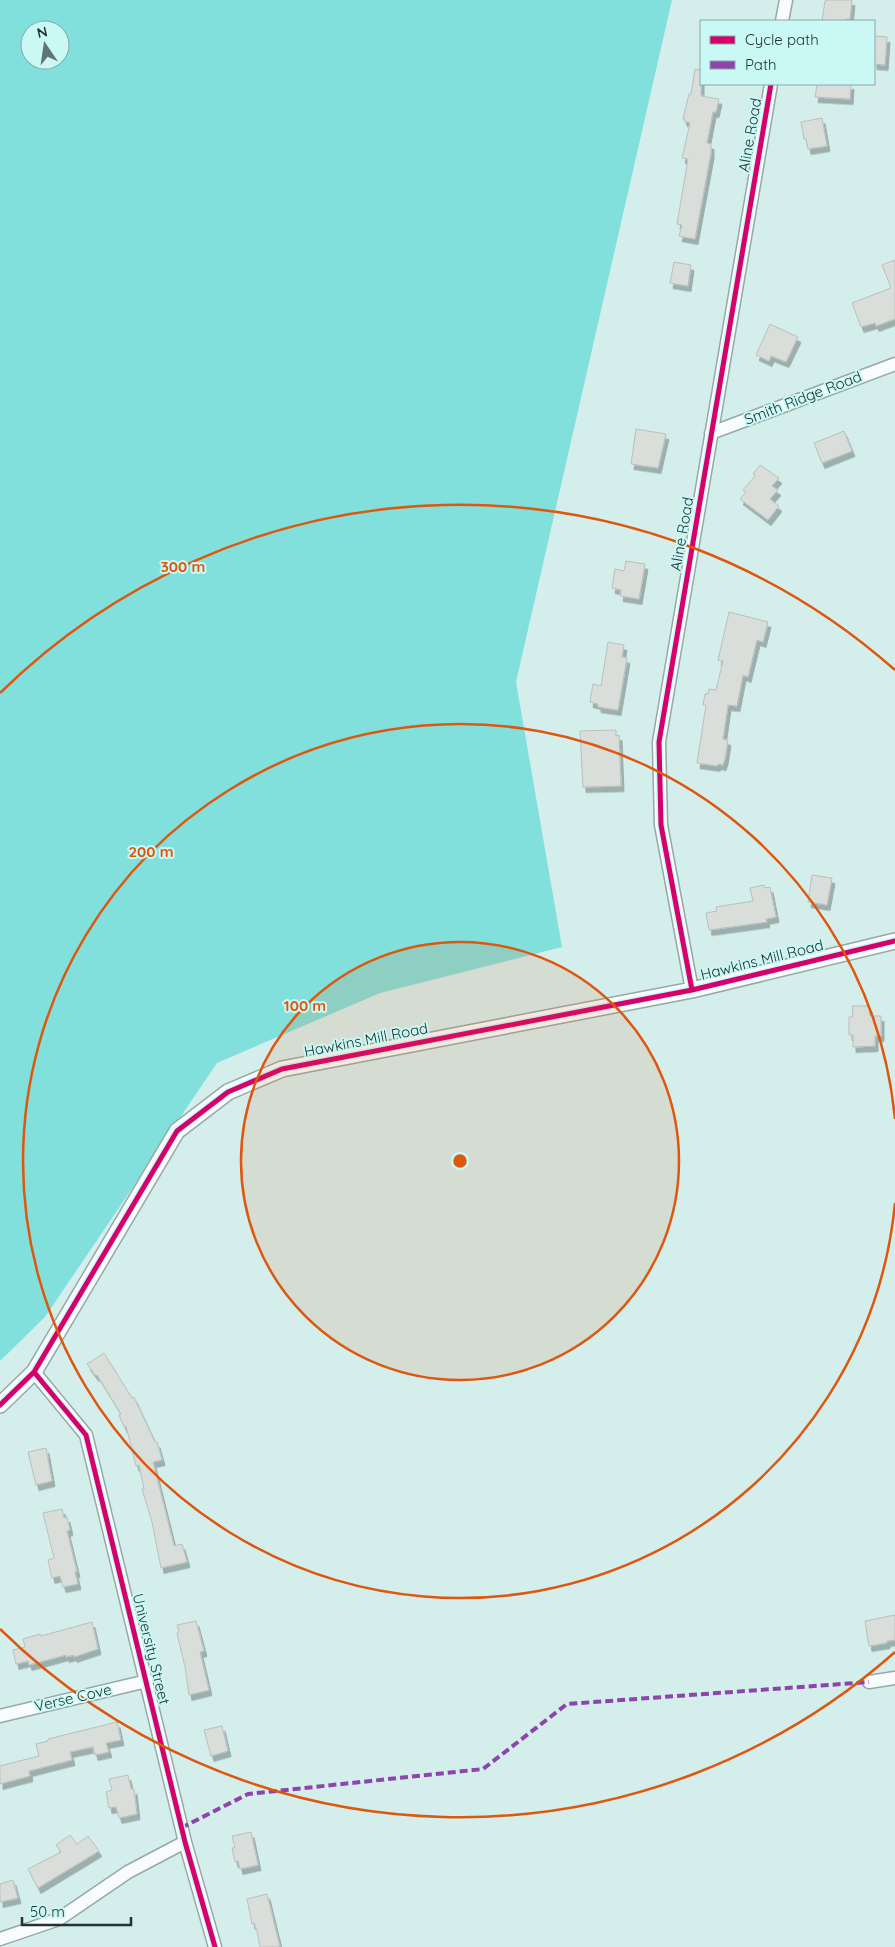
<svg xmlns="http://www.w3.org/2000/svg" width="895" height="1947" font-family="Quicksand,sans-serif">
<defs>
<filter id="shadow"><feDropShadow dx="3" dy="5.5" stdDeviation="0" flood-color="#0004"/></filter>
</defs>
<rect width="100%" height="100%" fill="#d4eeec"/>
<path fill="#82e0dc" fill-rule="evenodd" d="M0,0H672L516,682L562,947L380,993L217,1063L45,1317L0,1361ZM30,30H60V60H30Z"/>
<path fill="#dadedb" stroke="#babfbc" filter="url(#shadow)" d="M828,0H852L850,19H847L844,21H822L825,1Z
M874,36L887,37L885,65L874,64Z
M695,69L701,70V96L719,99L716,112H713L707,143L711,144V153L695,239L679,236L682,225L677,224L688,159L682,158L690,123L684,121L685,119H683L689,94H691Z
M817,84H851L850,99L815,97Z
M822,118L827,146L808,149L806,139H804L801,122Z
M895,260V319L876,326L875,323L861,327L852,303L891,288L882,265Z
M674,262L691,265L688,286L670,283Z
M770,324L798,337L786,362L771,356L769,361L756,355Z
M636,429L666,434L658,468L631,464Z
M844,431L852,451L822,463L814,443Z
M760,465L779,478L772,486L778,490L770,499L779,506L768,520L740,499L746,492L743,490L755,476L753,474Z
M626,561L645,564L639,599L620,596L621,590L612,588L615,569L624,571Z
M729,612L768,622L763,642L757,640L748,677L743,675L737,706L728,705L723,739L728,740L725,759L723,765L718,764L717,766L697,763L706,705H703L705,694H708L709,689L716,690L723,661L718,660Z
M608,642L624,645L622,657L627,658L618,710L598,707V704L590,702L593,684L601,686Z
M616,730V736L619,735L621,786L583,787L580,731Z
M812,875L832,878L827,905L808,902Z
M764,885L765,888L770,887L776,917L766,919L767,922L709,930L706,913L717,911L716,907L753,901L750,888Z
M852,1006H869L870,1016H881V1036H875V1046L853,1047V1035H849V1017H853Z
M104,1353L132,1398L134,1397L155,1442H157L162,1460L153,1462L174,1546L182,1544L187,1562L161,1568L152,1522L142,1489H144L139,1465L136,1466L126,1426L124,1427L119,1415L121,1414L97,1375L96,1376L87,1364Z
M46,1448L52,1481L36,1485L28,1452Z
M62,1509L64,1518L67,1517L70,1530L67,1531L77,1572H75L78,1584L63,1587L60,1576L52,1578L48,1560L54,1558L43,1513Z
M895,1615V1640L887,1641V1643L869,1646L865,1621Z
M196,1621L204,1651L200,1652L209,1690L189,1695L185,1667L177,1633L179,1632L177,1625Z
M92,1622L98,1649L74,1657V1655L66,1657V1655L29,1665L28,1661L16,1664L13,1650L25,1647L23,1639L40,1634L41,1636Z
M117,1722L121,1740L106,1743L109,1752L95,1755L93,1747L70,1752L72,1760L29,1771L30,1776L0,1784V1766L39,1756L36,1744L48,1741V1739Z
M222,1726L228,1751L211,1756L204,1730Z
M128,1775L131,1789H134L137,1814L119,1818L116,1807L109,1808L106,1792L112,1790L109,1779Z
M251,1832L258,1865L240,1869L238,1861L235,1862L232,1848H235L232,1836Z
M70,1835L77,1844L88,1836L99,1851L38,1888L28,1869L61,1852L56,1845Z
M13,1880L18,1898L0,1902V1884Z
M267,1894L280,1947H260L257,1931L254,1923L252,1924L247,1899Z"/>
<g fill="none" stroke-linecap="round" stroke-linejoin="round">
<defs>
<path id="minor" d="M782,21L786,0
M711,433L895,364
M692,990L661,825L659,742L771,84
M34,1372L86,1435L185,1842L215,1947
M869,1682L895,1678
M0,1716L147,1681
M0,1939L59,1919L128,1872L185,1842"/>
<path id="tertiary" d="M0,1405L34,1372L177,1131L228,1092L282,1069L692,990L895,941"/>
</defs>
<use href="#minor" stroke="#96a9a8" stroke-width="15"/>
<use href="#tertiary" stroke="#96a9a8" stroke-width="18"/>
<use href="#minor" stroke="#f9fcfc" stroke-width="12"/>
<use href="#tertiary" stroke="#f9fcfc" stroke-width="15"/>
<path stroke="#8e44ad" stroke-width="4" stroke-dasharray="8 4" stroke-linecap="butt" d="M181,1828L248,1794L483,1769L567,1704L869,1682"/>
<defs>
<path id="cycleway" d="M692,990L661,825L659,742L771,84
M34,1372L86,1435L185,1842L215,1947
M0,1405L34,1372L177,1131L228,1092L282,1069L692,990L895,941"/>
</defs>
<use href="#cycleway" stroke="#caf8f5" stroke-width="8"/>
<use href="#cycleway" stroke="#d6006c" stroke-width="5"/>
</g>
<circle cx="460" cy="1161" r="219" fill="#de570e" fill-opacity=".12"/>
<g fill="none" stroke="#de570e" stroke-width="2.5">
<circle cx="460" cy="1161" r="219"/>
<path d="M895 1203A437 437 0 1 1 895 1119"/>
<path d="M895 1652A656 656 0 0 1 0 1629M0 693A656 656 0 0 1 895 670"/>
</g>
<g text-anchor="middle" stroke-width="4" stroke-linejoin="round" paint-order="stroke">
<g font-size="15" fill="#213332" stroke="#caf8f5">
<text transform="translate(750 135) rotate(-80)" y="5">Aline Road</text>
<text transform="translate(803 398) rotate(-21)" y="5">Smith Ridge Road</text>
<text transform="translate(682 534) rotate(-80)" y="5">Aline Road</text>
<text transform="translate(762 960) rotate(-14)" y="5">Hawkins Mill Road</text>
<text transform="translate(366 1040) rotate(-11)" y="5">Hawkins Mill Road</text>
<text transform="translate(151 1649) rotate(76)" y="5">University Street</text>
<text transform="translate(73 1698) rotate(-13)" y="5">Verse Cove</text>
</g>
</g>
<circle cx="460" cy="1161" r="8" fill="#de570e" stroke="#caf8f5" stroke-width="2.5"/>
<g font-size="15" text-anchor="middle" font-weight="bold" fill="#de570e" stroke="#caf8f5" stroke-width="4" stroke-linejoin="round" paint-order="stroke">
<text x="183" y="572">300 m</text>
<text x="151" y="857">200 m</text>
<text x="305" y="1011">100 m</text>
</g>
<rect x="700" y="20" width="175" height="65" fill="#caf8f5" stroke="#86a9a7"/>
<rect x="710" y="36" width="25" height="8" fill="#d6006c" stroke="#86a9a7"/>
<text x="745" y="45" font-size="15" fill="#213332">Cycle path</text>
<rect x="710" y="61" width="25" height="8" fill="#8e44ad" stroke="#86a9a7"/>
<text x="745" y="70" font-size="15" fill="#213332">Path</text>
<g transform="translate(45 45) rotate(347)"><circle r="24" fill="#caf8f5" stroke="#86a9a7"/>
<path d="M0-4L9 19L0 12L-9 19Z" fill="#607473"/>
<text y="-8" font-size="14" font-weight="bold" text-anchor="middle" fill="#213332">N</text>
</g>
<path d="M22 1917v8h109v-8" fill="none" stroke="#213332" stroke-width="2.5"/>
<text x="30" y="1917" font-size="15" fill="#213332" stroke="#caf8f5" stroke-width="4" paint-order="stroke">50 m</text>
</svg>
